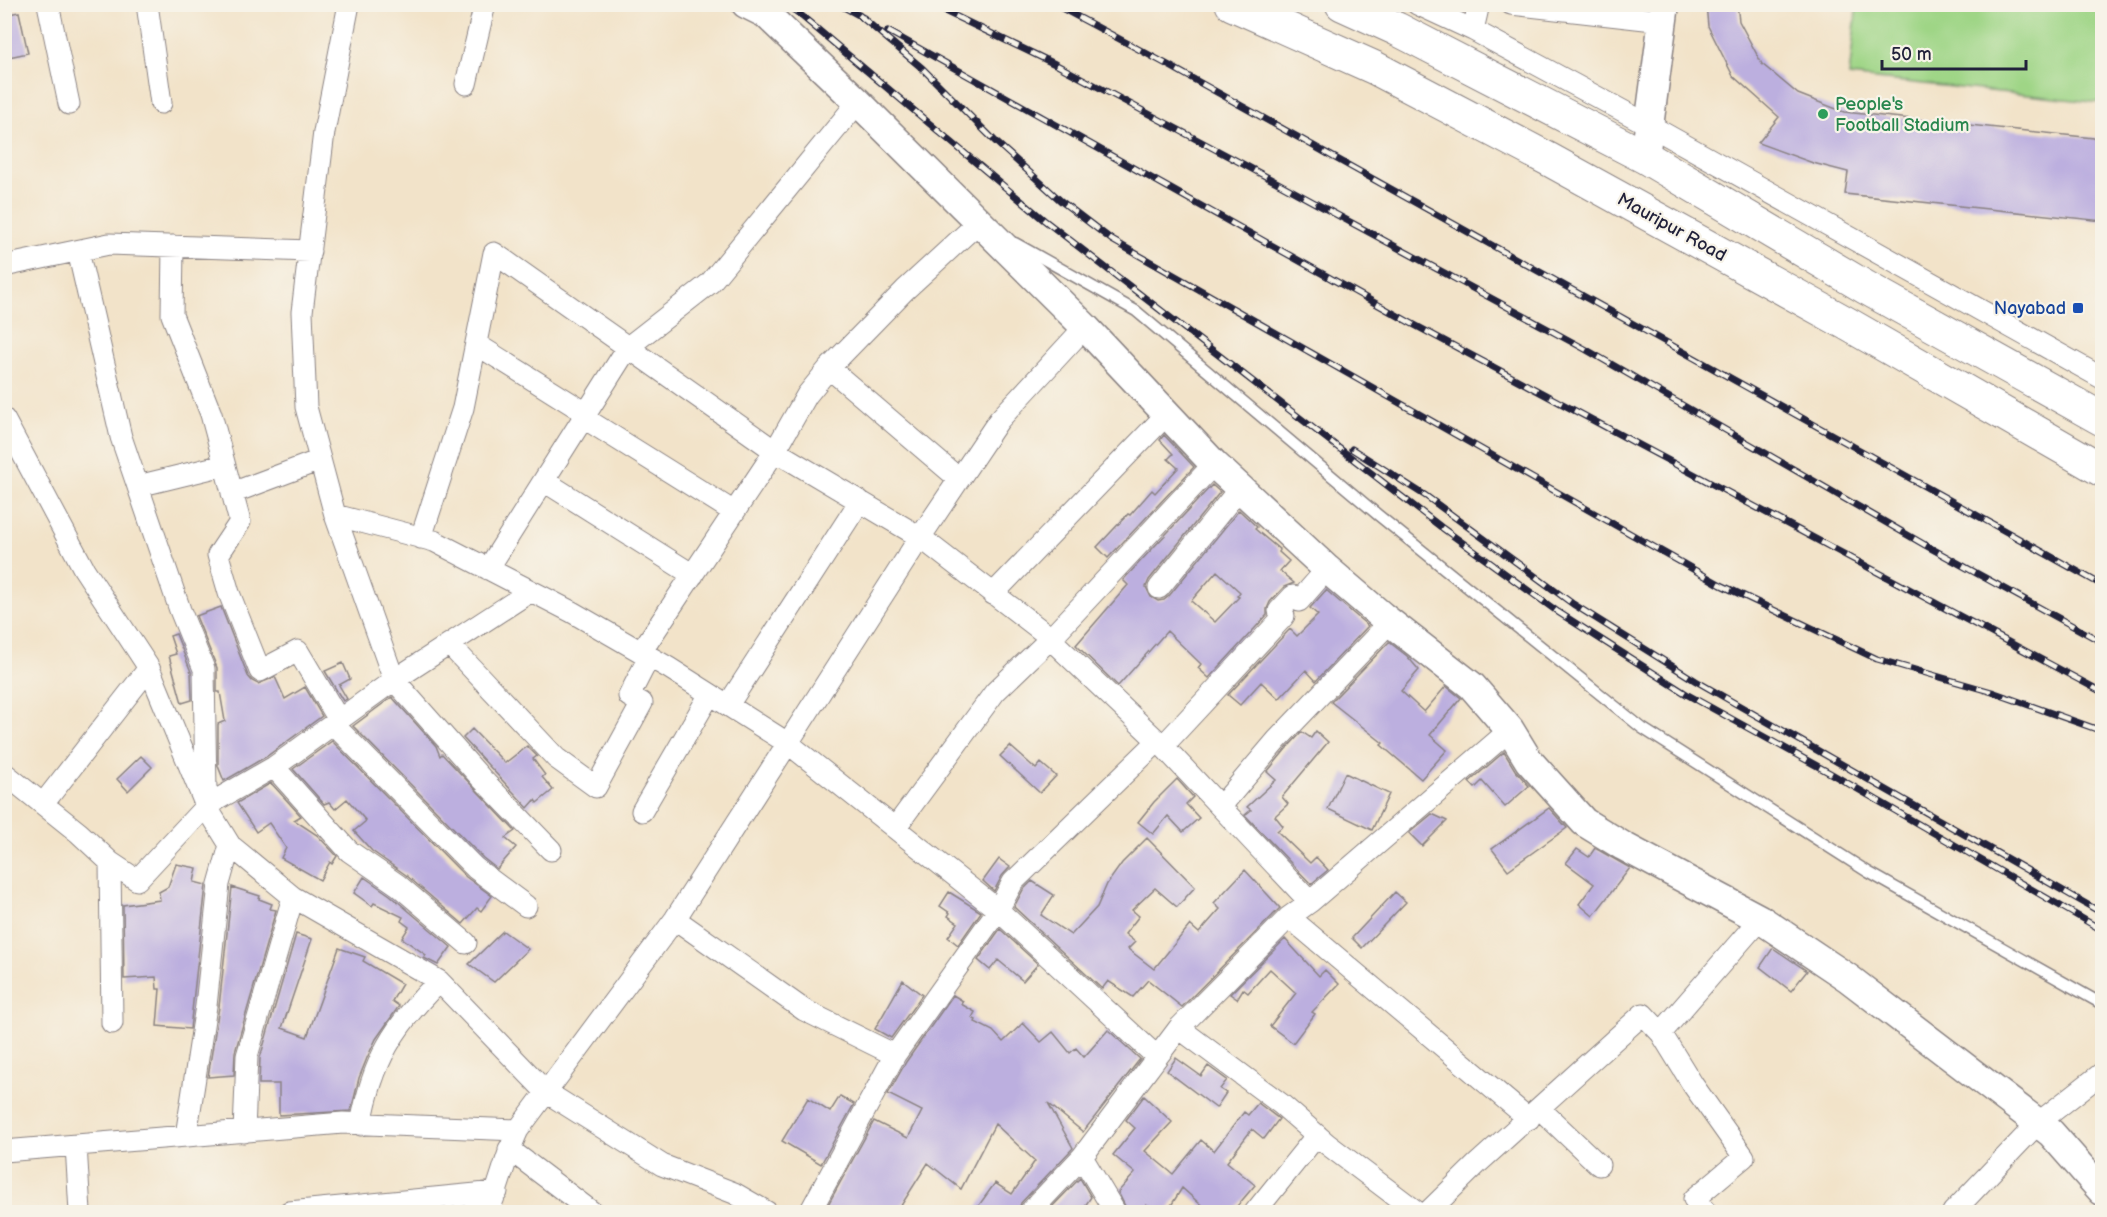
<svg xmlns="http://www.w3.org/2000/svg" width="2107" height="1217" font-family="'Balsamiq Sans',sans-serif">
<rect width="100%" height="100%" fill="#f7f3e8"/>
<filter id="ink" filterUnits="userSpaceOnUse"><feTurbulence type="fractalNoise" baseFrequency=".0167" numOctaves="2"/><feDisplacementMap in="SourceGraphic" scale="12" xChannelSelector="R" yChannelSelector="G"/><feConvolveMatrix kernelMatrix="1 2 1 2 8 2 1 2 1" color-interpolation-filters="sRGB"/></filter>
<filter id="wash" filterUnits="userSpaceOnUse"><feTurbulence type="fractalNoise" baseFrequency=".008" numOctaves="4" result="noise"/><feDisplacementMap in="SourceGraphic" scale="24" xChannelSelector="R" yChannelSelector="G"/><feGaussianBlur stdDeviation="1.35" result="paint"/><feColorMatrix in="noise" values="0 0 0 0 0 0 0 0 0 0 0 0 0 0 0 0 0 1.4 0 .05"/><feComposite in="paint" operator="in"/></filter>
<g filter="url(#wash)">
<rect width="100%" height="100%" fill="#f2e3c9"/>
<path fill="#9fd586" stroke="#607c60" stroke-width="1.5" d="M1857,5H2102V103L1849,76Z"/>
<g id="blocks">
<path fill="#bcafdf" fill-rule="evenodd" d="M1706,4H1737L1739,21L1762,64L1798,94L1844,112L2103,139V221L1845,194L1848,172L1813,163L1758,143L1779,117L1733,76L1708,26Z
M19,12L28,53L4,58V15Z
M1164,435L1194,467L1108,558L1097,547L1128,514L1130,515L1152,490L1155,493L1178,468L1168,459L1173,454L1160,440Z
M1212,485L1220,492L1149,580L1146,587L1151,597L1158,601L1164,600L1169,596L1239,510L1257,527L1255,529L1280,550L1279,552L1289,561L1280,571L1294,583L1284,587L1270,602L1267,609V615L1209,678L1198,668L1201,664L1167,631L1118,686L1076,645L1128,585L1123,580ZM1217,571L1240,592L1237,596L1239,597L1215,622L1191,601Z
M1326,590L1368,626L1316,681L1306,670L1279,699L1261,682L1240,705L1228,695L1290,629L1297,636L1318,615L1310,608Z
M221,607L248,676L252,681L258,684L275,677L285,699L305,687L322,716L267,756L224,781L218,766V724L225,721L220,692H217V668L196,616Z
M176,634L191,672L192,700L182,703L169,656L176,654L170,636Z
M1389,642L1407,656L1419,670L1401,691L1424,712L1446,686L1461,698L1430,735L1447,750L1421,779L1381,745L1383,743L1331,702Z
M343,663L350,679L339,685L347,699L343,701L325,671Z
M392,697L436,746L440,756L442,754L515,831L505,838L516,847L497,869L483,858L353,726Z
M472,729L505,763L527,746L537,756L533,759L545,775L542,777L553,790L537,803L535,800L528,808L463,738Z
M1316,731L1328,742L1282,797L1288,804L1275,816L1283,826L1277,831L1310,863L1316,857L1328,870L1311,884L1245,815L1251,810L1247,807L1276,780L1267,772L1286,749L1302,732L1311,738Z
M332,741L466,877L492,896L481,911L477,908L463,924L406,875L372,851L354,831L366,821L347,799L335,809L329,802L324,804L293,769Z
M1010,746L1036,769L1041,763L1056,776L1040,793L1000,756Z
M1504,752L1515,770L1529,786L1505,807L1482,781L1475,788L1469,782Z
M141,756L152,767L128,791L117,779Z
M1345,773L1389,794L1372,830L1328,809Z
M1177,779L1193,797L1186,804L1199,818L1183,832L1168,816L1153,834L1138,822L1154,802Z
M271,783L301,816L294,820L317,835L337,856L332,864L330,862L320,880L281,858L286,848L269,823L256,832L237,803Z
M1549,808L1567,828L1508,870L1492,849Z
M1432,814L1447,821L1422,846L1409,833Z
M1147,838L1195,887L1177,907L1155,888L1132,910L1139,916L1125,934L1135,942L1128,949L1154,969L1190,925L1199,933L1220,909L1214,903L1245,870L1280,908L1182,1007L1148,980L1133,997L1108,981L1102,989L1014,907L1023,890L1032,881L1054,895L1041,915L1071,935L1097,907L1107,884L1122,863Z
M1595,848L1630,868L1593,916L1579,904L1594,884L1566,863L1577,849L1589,857Z
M999,859L1010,867L1002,876L994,891L983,881Z
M176,864L197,868L194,882L206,885L190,1029L157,1026L160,989H157L156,977L124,979L123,905L160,900L159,892L168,887Z
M364,877L390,895L451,947L438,965L424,958L426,955L402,938L409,927L401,921L403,917L374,903L372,906L354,893Z
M232,887L260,896L259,899L272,904L270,909L276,910L235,1052L234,1075L208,1077L219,1007Z
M949,892L981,912L958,945L948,937L958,923L948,916L950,913L940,906Z
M1395,892L1406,902L1362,948L1352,938Z
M1000,929L1038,964L1023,981L998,960L990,970L978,960Z
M503,931L528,949L494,982L469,964Z
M296,934L312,939L282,1028L307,1037L339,948L365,957L363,961L402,984L392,1001L399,1006L376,1039L367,1058L359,1078L351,1111L279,1115V1084H259L260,1058Z
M1285,939L1319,976L1325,970L1339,984L1312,1012L1315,1014L1293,1043L1270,1026L1296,993L1270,969L1248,993L1243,989L1237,999L1230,994Z
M1773,948L1807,971L1791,991L1760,967Z
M903,980L922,995L891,1038L875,1029Z
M953,995L963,1001L961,1004L975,1012L972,1018L976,1020L975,1022L993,1031L1003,1042L1023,1023L1041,1042L1053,1032L1070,1053L1076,1048L1084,1057L1108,1030L1140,1059L1083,1132L1048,1103L1073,1148L1021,1203L1018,1212H974L995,1183L1012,1194L1035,1161L995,1124L961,1189L928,1163L897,1212H824L874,1121L908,1138L922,1111L888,1094L906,1062Z
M1176,1058L1201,1076L1208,1066L1227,1080L1220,1089L1226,1093L1216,1108L1167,1071Z
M840,1096L854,1104L821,1164L782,1141L808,1098L830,1112Z
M1144,1096L1172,1122L1145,1151L1173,1174L1201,1140L1214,1151L1244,1112L1248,1115L1258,1103L1279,1119L1264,1139L1252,1129L1227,1162L1255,1185L1232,1212H1209L1182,1188L1167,1212H1159L1146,1205L1139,1212H1128L1118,1192L1135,1173L1113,1155L1135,1128L1126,1120Z
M1080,1178L1091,1197L1081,1212H1047Z"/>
</g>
</g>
<g filter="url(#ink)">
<use href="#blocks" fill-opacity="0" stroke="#8a8282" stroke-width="1.5"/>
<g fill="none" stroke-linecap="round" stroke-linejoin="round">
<defs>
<path id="lane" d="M1015,243L1136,311L1378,515L1642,728L1868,872L2102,1004"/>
<path id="street" d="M48,4L69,104
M147,4L161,103
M349,4L324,132L302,312L306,407L335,515L394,680L481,778L551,850
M1417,4L1473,30L1649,125L2102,378
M1511,4L1663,21
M1473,30L1479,4
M466,84L485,4
M173,246L172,315L211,414L240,522L218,555L229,593L260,671L298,651L339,720
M78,251L121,437L180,610L204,669L206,793
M4,266L109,244L310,251
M476,344L586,413
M829,368L959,479
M584,418L734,512
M4,419L84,569L149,668L206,806L230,845L293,897L439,981L546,1092L662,1165L734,1193L767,1212
M544,481L693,575
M138,486L224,465
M232,493L320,460
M335,515L434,541L572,612L669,668L789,744L998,910L1157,1057
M421,538L463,408L494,253L775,451L920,537L1042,631L1163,746L1310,902
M488,569L628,347L710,283L858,102
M1159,588L1240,488
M993,594L1167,414
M449,644L556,758L596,787L642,703L629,696L649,657
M641,652L775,451L807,395L829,368L905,290L979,222
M728,705L860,501
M333,724L475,868L526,906
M1163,746L1284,616L1279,611L1293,596L1299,601L1327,569
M274,767L349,851L398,885L466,943
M4,773L79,833L110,862L137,880L206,806L274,767L394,680L531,591
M43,804L149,668
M1221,806L1277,740L1390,622
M642,811L710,694
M895,828L995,692L1050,639L1214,464
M110,862L112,1023
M1289,917L1529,1119
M675,919L804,1010L895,1055
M1179,1028L1281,1104L1327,1144L1417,1212
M1661,1033L1693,1085L1744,1157L1694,1199L1706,1212
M1540,1109L1599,1165
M361,1125C372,1061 394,1026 439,981
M244,1132L247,1056L293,897
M186,1136L206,1006L219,884L230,845
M76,1145L80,1212
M509,1149L592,1212
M4,1151L343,1123L518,1130
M1082,1157L1115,1212
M289,1212L497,1192
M488,1212C500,1186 505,1157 518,1130L675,919L915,545L999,420L1085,327
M810,1212L895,1055L998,910L1013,882L1158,741
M1030,1212L1082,1157L1179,1028L1289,917L1310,902L1510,730
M1255,1212L1317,1135
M1428,1212L1477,1164L1643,1014L1661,1033L1760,919
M1953,1212L2038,1123L2102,1073"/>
<path id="secondary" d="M746,4L766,14L858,102L1085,327L1214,464L1327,569L1382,616L1472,686L1510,730L1529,761L1584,822L1623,846L1760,919L1848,978L2051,1133L2102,1191
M1645,157L1665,4"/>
<path id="highway" d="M1232,4L1375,68L1550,160L1846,323L2102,470
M1342,4L1397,29L1645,157L1865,287L2102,419"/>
</defs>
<use href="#lane" stroke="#8a8282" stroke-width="13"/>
<use href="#street" stroke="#8a8282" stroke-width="23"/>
<use href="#secondary" stroke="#8a8282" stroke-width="31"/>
<use href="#highway" stroke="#8a8282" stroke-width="35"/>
<use href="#lane" stroke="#fff" stroke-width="10"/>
<use href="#street" stroke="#fff" stroke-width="21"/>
<use href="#secondary" stroke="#fff" stroke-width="28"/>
<use href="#highway" stroke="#fff" stroke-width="33"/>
<defs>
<path id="rail" d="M785,4L797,12L1044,220L1441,527L1558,612L1688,695L1830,773L2102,930
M838,4L864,18
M930,4L1055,64L1241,163L1585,349L1925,545L2102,642
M1054,4L1170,66L2102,585
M859,15L922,68L996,142L1061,201L1112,240L1721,585L1877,659L1992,692L2102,731
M888,31L1409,322L2102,692
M1352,449L1426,496L1573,604L1696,681L2102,913"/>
</defs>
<use href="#rail" stroke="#22223b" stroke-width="7"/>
<use href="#rail" stroke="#f7f3e8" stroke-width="4.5" stroke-dasharray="14" stroke-linecap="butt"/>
</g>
</g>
<circle fill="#2e9e5b" stroke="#f7f3e8" stroke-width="2" cx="1823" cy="114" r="6"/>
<rect fill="#1a4fb4" stroke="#f7f3e8" stroke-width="2" x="2072" y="302" width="12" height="12" rx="3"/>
<g text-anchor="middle" stroke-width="4.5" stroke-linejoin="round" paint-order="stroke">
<g font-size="18" fill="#27864d" stroke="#f7f3e8" text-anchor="start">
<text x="1835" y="110">People's<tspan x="1835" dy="21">Football Stadium</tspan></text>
</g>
<g font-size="18" fill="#22223b" stroke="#f7f3e8">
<text transform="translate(1672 227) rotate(29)" y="6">Mauripur Road</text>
</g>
<g font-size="18" fill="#164399" stroke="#f7f3e8" text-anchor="end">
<text x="2066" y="314">Nayabad</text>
</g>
</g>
<rect width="2107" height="1217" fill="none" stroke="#f7f3e8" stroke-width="24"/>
<path d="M1882 60v9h144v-9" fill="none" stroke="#22223b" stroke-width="3"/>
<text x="1891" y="60" font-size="18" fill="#22223b" stroke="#f7f3e8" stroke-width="4.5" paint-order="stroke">50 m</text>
</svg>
